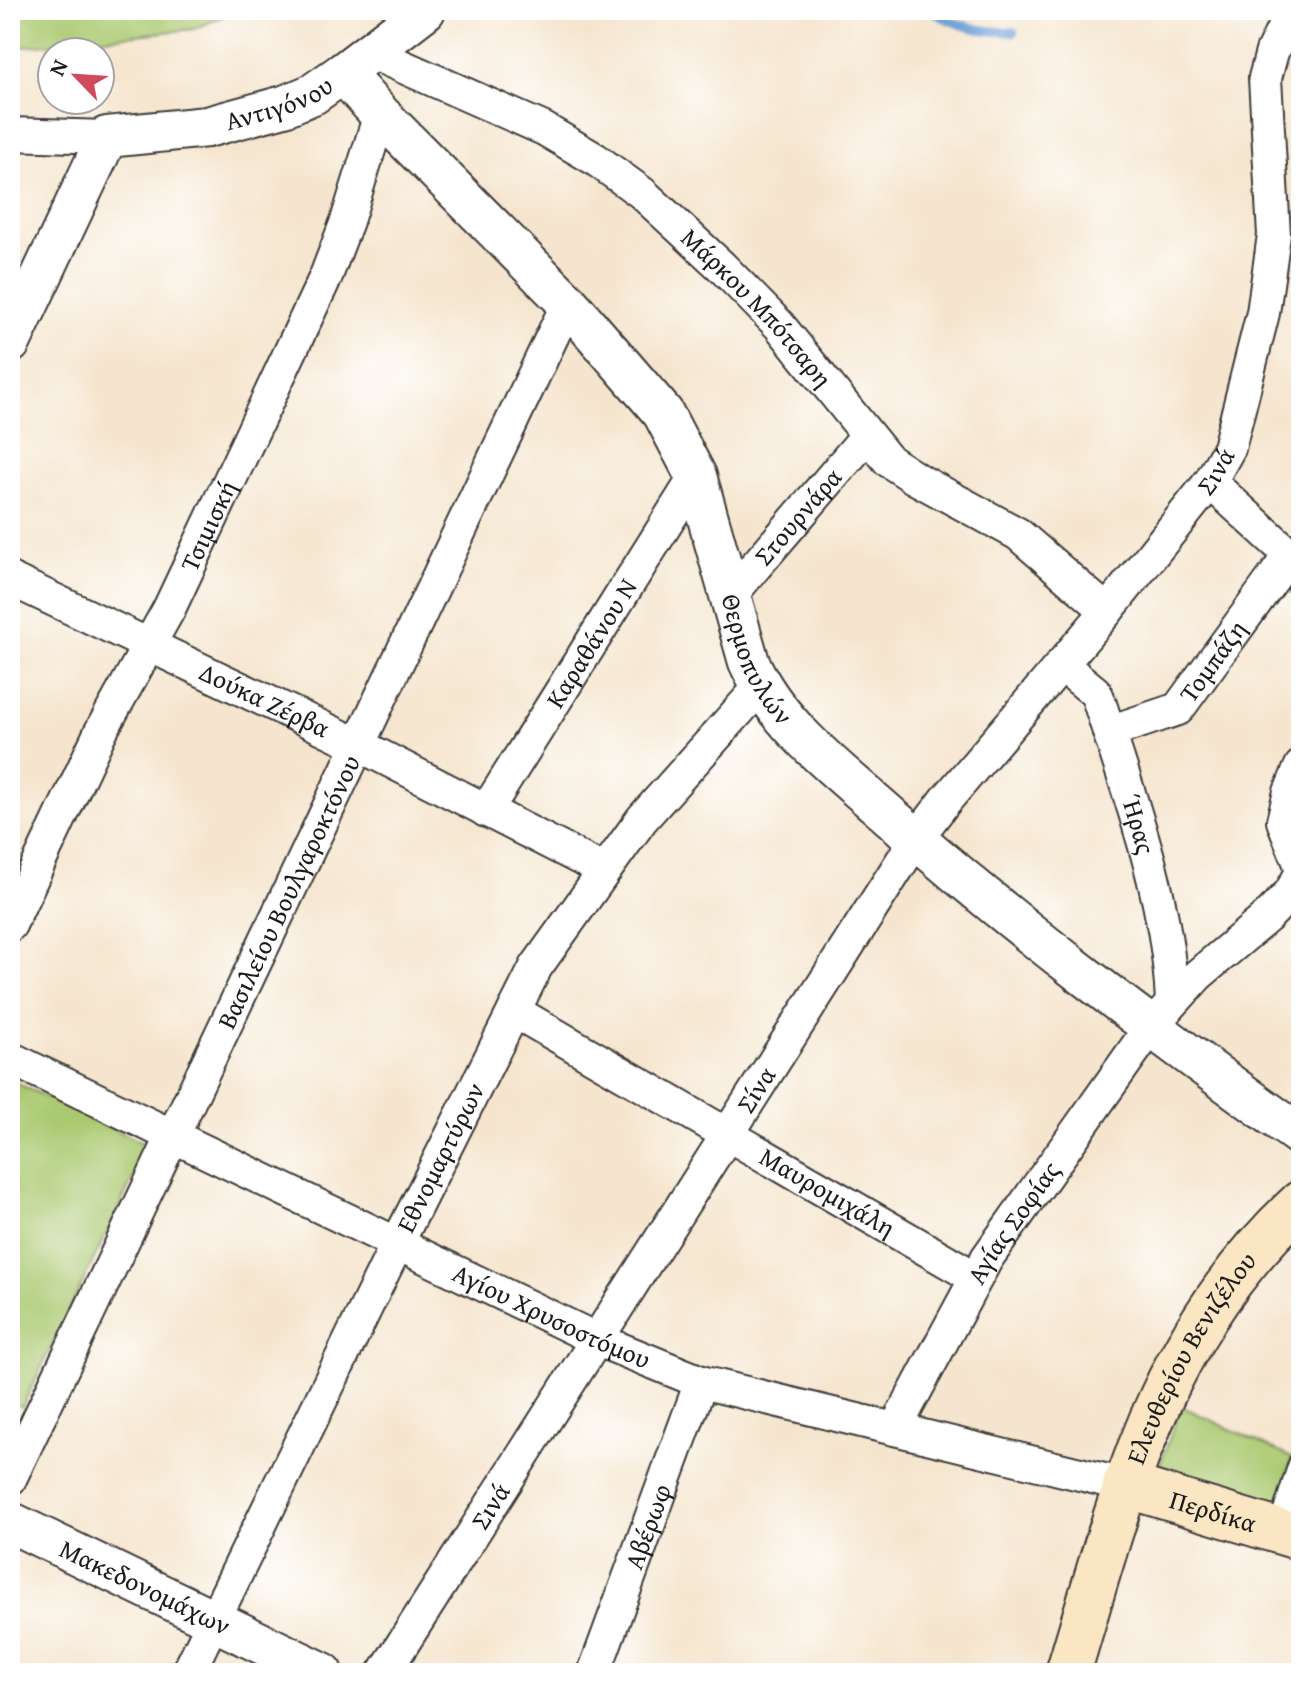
<svg xmlns="http://www.w3.org/2000/svg" width="1311" height="1683" font-family="'Gentium Book Plus',serif">
<rect width="100%" height="100%" fill="#fff"/>
<filter id="ink" filterUnits="userSpaceOnUse"><feTurbulence type="fractalNoise" baseFrequency=".0125" numOctaves="2"/><feDisplacementMap in="SourceGraphic" scale="16" xChannelSelector="R" yChannelSelector="G"/><feConvolveMatrix kernelMatrix="1 2 1 2 8 2 1 2 1" color-interpolation-filters="sRGB"/></filter>
<filter id="wash" filterUnits="userSpaceOnUse"><feTurbulence type="fractalNoise" baseFrequency=".006" numOctaves="4" result="noise"/><feDisplacementMap in="SourceGraphic" scale="32" xChannelSelector="R" yChannelSelector="G"/><feGaussianBlur stdDeviation="1.8" result="paint"/><feColorMatrix in="noise" values="0 0 0 0 0 0 0 0 0 0 0 0 0 0 0 0 0 1.4 0 .05"/><feComposite in="paint" operator="in"/></filter>
<g filter="url(#wash)">
<rect width="100%" height="100%" fill="#f5e5ce"/>
<path fill="#aac970" stroke="#637246" stroke-width="2" d="M10,10H238L194,29L10,48Z
M10,1080L149,1146L22,1407L10,1401Z
M1181,1406L1292,1458L1276,1510L1156,1476Z"/>
<g fill="none" stroke-linecap="round" stroke-linejoin="round">
<path stroke="#6c9dd7" stroke-width="9" d="M930,10C957,27 982,32 1014,32"/>
</g>
</g>
<g filter="url(#ink)">
<g fill="none" stroke-linecap="round" stroke-linejoin="round">
<defs>
<path id="pedestrian" d="M1280,1530L1301,1464"/>
<g id="minor">
<path id="s1" d="M370,52L544,129L595,159L642,193L721,266L779,325L889,461L915,478L1018,534L1107,611"/>
<path d="M10,134L107,137"/>
<path d="M1210,482L1290,555L1301,559"/>
<path id="s2" d="M10,579L359,745L603,870"/>
<path id="s3" d="M729,597L867,436"/>
<path id="s4" d="M1062,665L1095,692L1098,698C1130,797 1168,898 1172,1003"/>
<path id="s5" d="M1109,732L1178,709L1290,555"/>
<path id="s6" d="M486,811L696,476"/>
<path id="s7" d="M10,925L101,731L169,609L326,276L347,221L380,114"/>
<path id="s8" d="M514,1011L976,1278"/>
<path id="s9" d="M10,1058L598,1340L701,1382L1125,1485"/>
<path id="s10" d="M895,1429L987,1258L1150,1028L1198,975L1267,917L1290,893L1301,874V866L1283,821L1290,792L1301,766"/>
<path id="s11" d="M10,1479L568,303"/>
<path id="s12" d="M188,1673L397,1244L536,967L642,819L760,687"/>
<path id="s13" d="M384,1673L916,839L946,800L1107,611L1210,482L1229,448L1263,313L1274,235L1265,78L1272,52L1292,10"/>
<path id="s14" d="M594,1673L701,1382"/>
</g>
<g id="tertiary">
<path id="s15" d="M343,73L380,114L568,303L663,413L696,476L749,662C776,723 834,767 883,810C1015,927 1157,1033 1301,1136"/>
<path id="s16" d="M10,343L107,137L207,127L284,106L313,94L343,73L425,10"/>
<path id="s17" d="M10,1522L323,1673"/>
</g>
<g id="secondary">
<path id="s18" d="M1125,1485L1301,1538"/>
<path id="s19" d="M1068,1673C1122,1495 1158,1335 1301,1203"/>
</g>
</defs>
<use href="#pedestrian" stroke="#3d3a37" stroke-width="28"/>
<use href="#minor" stroke="#3d3a37" stroke-width="36"/>
<use href="#tertiary" stroke="#3d3a37" stroke-width="44"/>
<use href="#secondary" stroke="#3d3a37" stroke-width="48"/>
<use href="#pedestrian" stroke="#fff" stroke-width="24"/>
<use href="#minor" stroke="#fff" stroke-width="32"/>
<use href="#tertiary" stroke="#fff" stroke-width="40"/>
<use href="#secondary" stroke="#fbe6c4" stroke-width="44"/>
</g>
</g>
<g text-anchor="middle" stroke-width="6" stroke-linejoin="round" paint-order="stroke">
<g font-size="26" fill="#1c1c1c" stroke="#fff">
<text dy="9" stroke="none"><textPath href="#s16" startOffset="404">Αντιγόνου</textPath></text>
<text dy="9" stroke="none"><textPath href="#s1" startOffset="470">Μάρκου Μπότσαρη</textPath></text>
<text dy="9" stroke="none"><textPath href="#s13" startOffset="1464">Σινά</textPath></text>
<text dy="9" stroke="none"><textPath href="#s3" startOffset="106">Στουρνάρα</textPath></text>
<text dy="9" stroke="none"><textPath href="#s7" startOffset="446">Τσιμισκή</textPath></text>
<text dy="9" stroke="none"><textPath href="#s6" startOffset="198">Καραθάνου Ν</textPath></text>
<text dy="9" stroke="none"><textPath href="#s15" startOffset="732">Θερμοπυλών</textPath></text>
<text dy="9" stroke="none"><textPath href="#s5" startOffset="132">Τομπάζη</textPath></text>
<text dy="9" stroke="none"><textPath href="#s2" startOffset="282">Δούκα Ζέρβα</textPath></text>
<text dy="9" stroke="none"><textPath href="#s4" startOffset="182">Ήρας</textPath></text>
<text dy="9" stroke="none"><textPath href="#s11" startOffset="650">Βασιλείου Βουλγαροκτόνου</textPath></text>
<text dy="9" stroke="none"><textPath href="#s13" startOffset="692">Σίνα</textPath></text>
<text dy="9" stroke="none"><textPath href="#s12" startOffset="574">Εθνομαρτύρων</textPath></text>
<text dy="9" stroke="none"><textPath href="#s8" startOffset="362">Μαυρομιχάλη</textPath></text>
<text dy="9" stroke="none"><textPath href="#s10" startOffset="238">Αγίας Σοφίας</textPath></text>
<text dy="9" stroke="none"><textPath href="#s9" startOffset="600">Αγίου Χρυσοστόμου</textPath></text>
<text dy="9" stroke="none"><textPath href="#s19" startOffset="340">Ελευθερίου Βενιζέλου</textPath></text>
<text dy="9" stroke="none"><textPath href="#s13" startOffset="198">Σινά</textPath></text>
<text dy="9" stroke="none"><textPath href="#s18" startOffset="92">Περδίκα</textPath></text>
<text dy="9" stroke="none"><textPath href="#s14" startOffset="156">Αβέρωφ</textPath></text>
<text dy="9" stroke="none"><textPath href="#s17" startOffset="150">Μακεδονομάχων</textPath></text>
</g>
</g>
<rect width="1311" height="1683" fill="none" stroke="#fff" stroke-width="40"/>
<g transform="translate(76 76) rotate(295)"><circle r="38" fill="#ffffff" stroke="#a4a4a4" stroke-width="2"/>
<path d="M0-6L14 30L0 20L-14 30Z" fill="#d1495b"/>
<text y="-12" font-size="22" font-weight="bold" text-anchor="middle" fill="#1c1c1c">N</text>
</g>
</svg>
